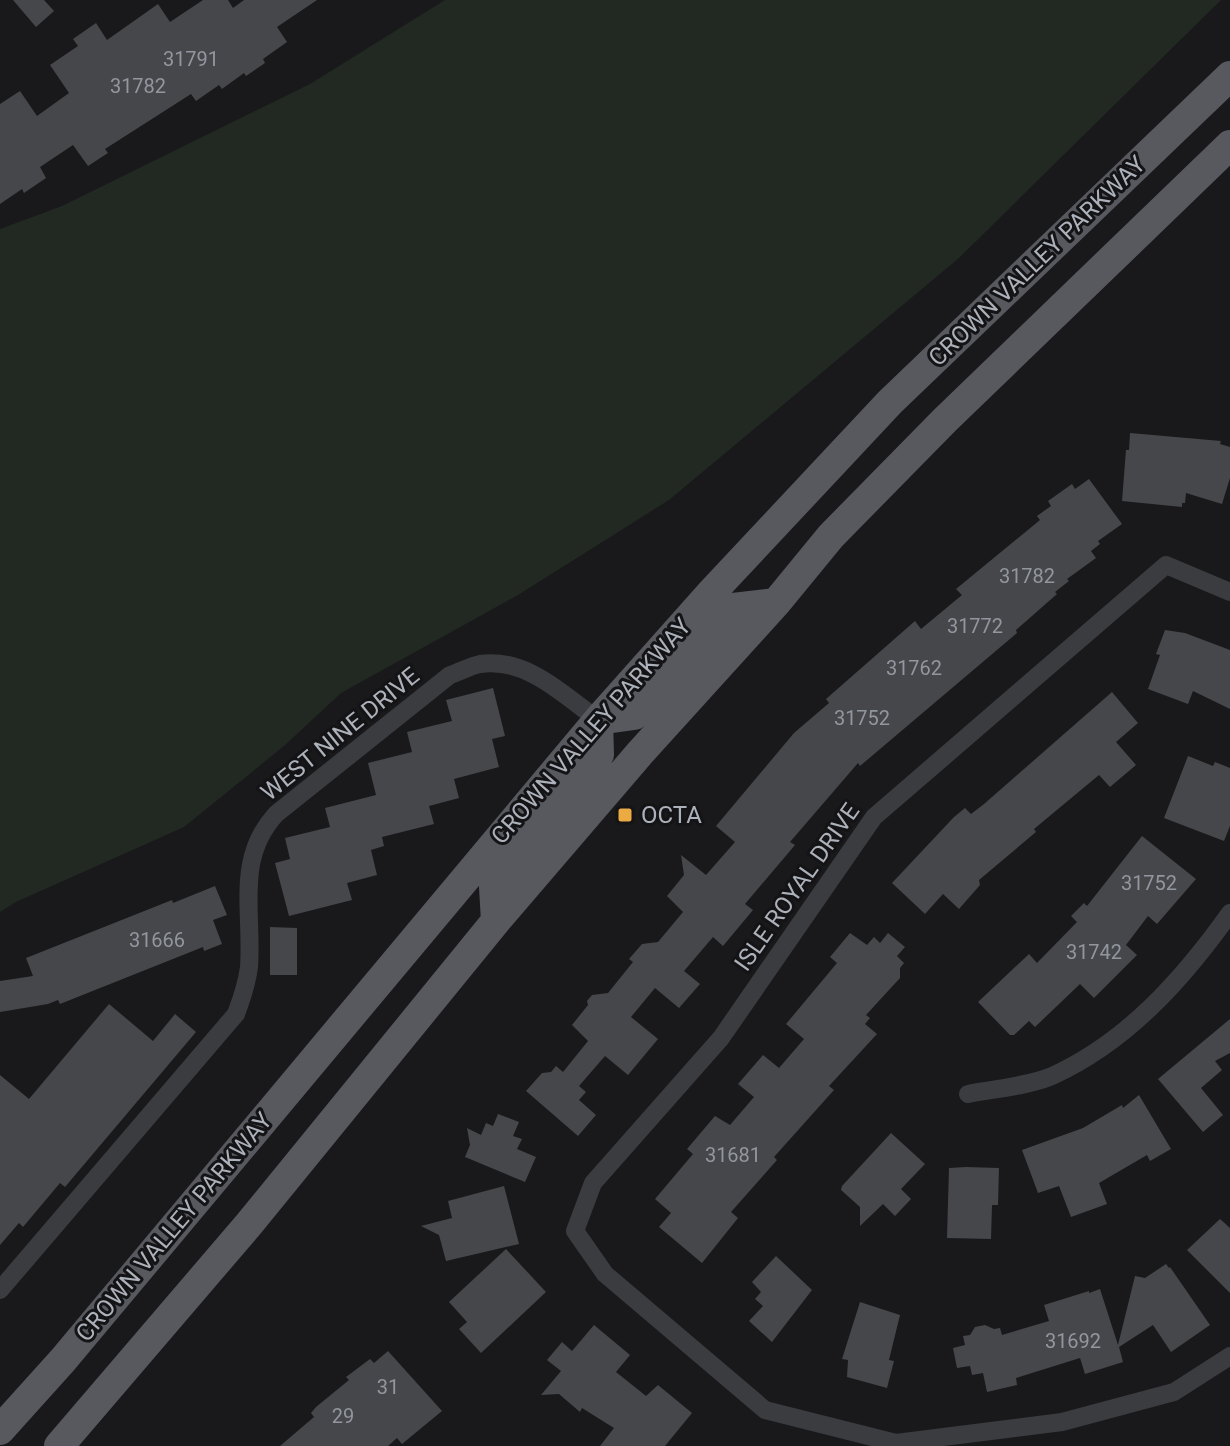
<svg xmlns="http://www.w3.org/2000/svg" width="1230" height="1446" font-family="Roboto,sans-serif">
<rect width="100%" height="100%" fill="#19191b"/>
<path fill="#212922" d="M445,0H1221L959,258L669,500L518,595L341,693L284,746L184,827L16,902L0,912V229L62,206L310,84Z"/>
<path fill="#46474b" d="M13,0H44L54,11L36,27Z
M203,0H228L233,8L244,0H317L277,27L287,42L263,59L265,63L246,76L244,73L222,89L219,85L196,101L191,94L105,149L108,153L88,166L73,145L40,167L46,178L24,193L22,189L0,204V104L20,91L37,116L69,93L50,65L78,46L73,39L96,23L107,40L158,4L170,22Z
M1130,433L1221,441L1220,444L1230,447V478L1222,504L1186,493L1185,503H1182V507L1122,501L1126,450H1129Z
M1089,479L1122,524L1098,541L1100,544L1091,551L1096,558L1067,579L1069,581L1055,592L1057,594L1016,630L1017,633L860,766L858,763L790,842L795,845L745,904L753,910L723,946L713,937L684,971L700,984L679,1008L655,988L631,1017L658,1039L628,1075L605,1056L579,1086L586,1092L579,1100L596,1115L578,1136L526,1091L542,1073L551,1072L556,1066L563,1072L588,1041L572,1025L588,1005L587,1001L592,995L608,993L633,962L629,959L642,944L658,942L683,912L667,896L684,875L681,855L706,875L735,842L716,826L794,733L829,703L826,699L915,621L921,629L962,595L956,589L1040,520L1037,516L1051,506L1048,501L1072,484L1075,489Z
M1165,630L1185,633L1230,650V709L1193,691L1188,704L1148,689L1160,655L1156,654Z
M493,688L505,736L492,739L499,767L454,779L459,798L429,806L434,824L382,837L384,846L371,850L377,875L347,883L352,900L289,916L275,863L290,859L285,838L330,827L325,808L376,795L368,763L412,752L407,732L452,721L446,700Z
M1112,692L1138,723L1116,742L1136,765L1110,787L1099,775L1034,829L1036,832L979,880L980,885L959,909L943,894L925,914L892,883L954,817L965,808L971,814L984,804Z
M1188,756L1213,766L1215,762L1230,768V826L1224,841L1164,818Z
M1142,836L1196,879L1157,924L1148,916L1126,945L1137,955L1094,998L1080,984L1035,1027L1029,1021L1014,1035H1010L978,1002L1029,954L1037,963L1077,922L1071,916L1084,903L1087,906Z
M215,886L227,915L213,920L222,944L204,951L203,947L60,1004L58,1000L48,1004L0,1012V981L33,976L26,958L172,900L173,903Z
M270,927L297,928V975H270Z
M850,933L867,945L874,937L880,943L888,933L905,947L897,956L904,963L900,968V978L866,1015L870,1018L865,1024L877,1034L829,1086L834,1090L774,1157L777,1160L731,1212L738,1218L702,1263L659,1227L671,1213L655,1199L693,1154L687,1149L715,1116L730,1125L754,1097L738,1084L763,1055L779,1068L804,1039L786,1024L837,963L830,957Z
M109,1004L153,1041L175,1014L196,1032L65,1187L60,1183L23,1227L19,1223L0,1245V1075L29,1099Z
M1230,1019V1053L1215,1061L1222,1070L1201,1088L1223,1115L1203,1132L1158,1079Z
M1139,1095L1171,1149L1150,1161L1147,1155L1099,1183L1107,1204L1071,1217L1059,1186L1038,1193L1022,1150L1083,1128L1122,1105L1123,1108Z
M498,1114L519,1122L513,1136L522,1139L517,1149L536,1157L525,1182L465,1157L470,1145L467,1128L481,1135L486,1123L493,1126Z
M891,1133L925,1164L901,1189L911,1199L895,1216L883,1204L860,1226V1207L841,1190L842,1186Z
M966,1167L999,1168L998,1205H992L991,1239L947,1238L949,1168Z
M504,1186L519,1244L446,1261L439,1235L421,1226L452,1218L448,1201Z
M1220,1219L1230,1228V1293L1187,1250Z
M506,1249L546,1292L481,1353L459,1329L467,1322L449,1302Z
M776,1256L812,1290L772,1342L749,1321L763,1306L755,1299L761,1292L752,1282Z
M1166,1264L1169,1268L1170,1267L1210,1325L1171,1352L1153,1325L1119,1347L1123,1362L1085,1374L1080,1358L1016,1378L1017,1385L987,1392L983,1373L972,1375L970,1366L957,1368L953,1348L965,1345L963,1336L970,1335L975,1327L985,1325L994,1329L1000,1328L1002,1335L1049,1321L1044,1305L1089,1291V1293L1100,1289L1118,1345L1135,1276L1145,1278Z
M860,1302L900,1315L889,1360L894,1361L887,1388L847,1377L848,1360L842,1359Z
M594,1325L630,1355L616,1372L646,1396L658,1385L692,1413L665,1446H600L614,1428L582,1408L580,1412L559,1394L541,1395L561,1371L547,1360L562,1342L572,1351Z
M388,1351L442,1411L402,1444L397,1438L388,1446H280L314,1417L311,1413L316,1407L349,1380L346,1377L370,1359L374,1363Z"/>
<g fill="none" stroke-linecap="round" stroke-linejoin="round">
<path stroke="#3a3c40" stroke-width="18" d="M1230,592L1166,565L874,817L721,1038L593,1183L575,1231L605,1274L765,1410L896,1443L1062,1422L1174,1392L1230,1356
M968,1094C993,1089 1029,1086 1052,1076C1127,1042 1183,979 1230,913
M0,1290L236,1014C242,998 247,984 249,967C253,911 235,859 276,814L450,675C460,672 470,666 480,664C526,657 564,695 598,720"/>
<path stroke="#57595f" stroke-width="30" d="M598,720L634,715L733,608L776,603
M496,921L494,887L573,792L599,755L598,720
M0,1430L63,1360L598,720L711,593L890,402L1230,76
M59,1446L249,1224L496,921L640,753L776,603L831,536L945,420L1230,145"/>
</g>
<rect fill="#ebab42" stroke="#141416" stroke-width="3" x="617" y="807" width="16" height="16" rx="4"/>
<g text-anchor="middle" stroke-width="6" stroke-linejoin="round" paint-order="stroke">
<g font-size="20" fill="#92969e">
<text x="191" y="66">31791</text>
<text x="138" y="93">31782</text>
<text x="1027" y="583">31782</text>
<text x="975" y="633">31772</text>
<text x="914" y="675">31762</text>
<text x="862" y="725">31752</text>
<text x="1149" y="890">31752</text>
<text x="157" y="947">31666</text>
<text x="1094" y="959">31742</text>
<text x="733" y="1162">31681</text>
<text x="1073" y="1348">31692</text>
<text x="388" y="1394">31</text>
<text x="343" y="1423">29</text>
</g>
<g font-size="24" fill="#acb1ba" stroke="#141416">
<text transform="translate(1037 261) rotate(-44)" y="8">CROWN VALLEY PARKWAY</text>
<text transform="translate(591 731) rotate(-49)" y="8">CROWN VALLEY PARKWAY</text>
<text transform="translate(340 734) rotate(-39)" y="8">WEST NINE DRIVE</text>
<text transform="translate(797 887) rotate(-55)" y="8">ISLE ROYAL DRIVE</text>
<text transform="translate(174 1227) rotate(-50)" y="8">CROWN VALLEY PARKWAY</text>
</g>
<g font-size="24" fill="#acb1ba" stroke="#141416" text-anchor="start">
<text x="641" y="823">OCTA</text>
</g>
</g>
</svg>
